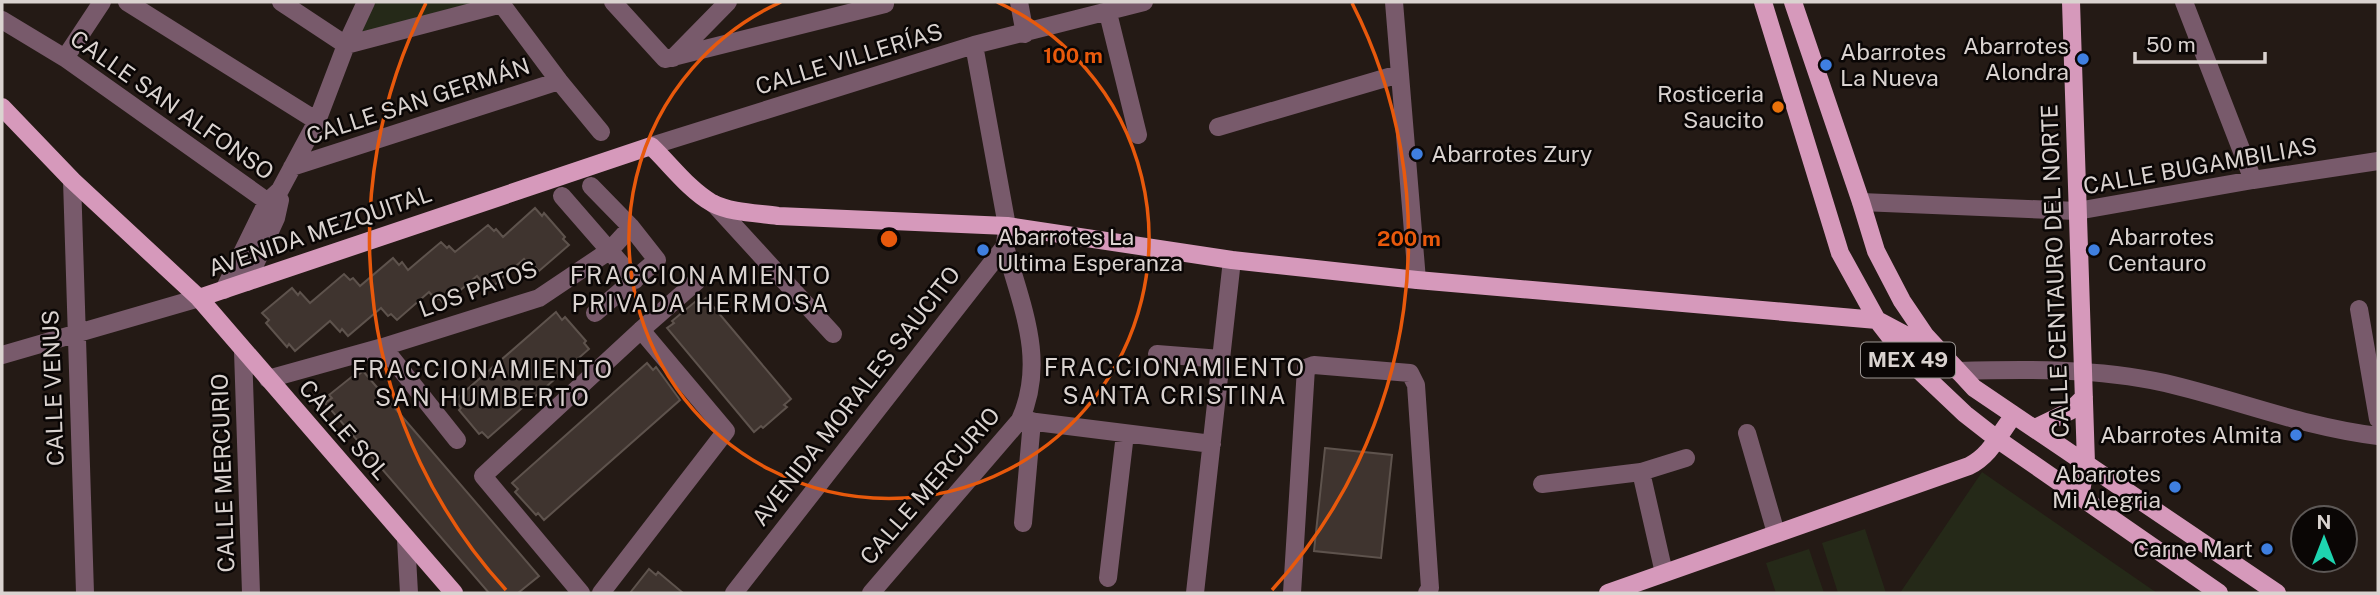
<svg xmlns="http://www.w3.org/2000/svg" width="2380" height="595" font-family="'Public Sans',sans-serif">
<rect width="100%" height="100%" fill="#241a15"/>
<path fill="#252918" d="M371,2H485L353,40Z
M1982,472L2157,593H1900Z
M1865,529L1886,593H1838L1822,543Z
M1809,549L1824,593H1776L1766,563Z"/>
<path fill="#3f342f" stroke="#5e534d" stroke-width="2" d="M535,208L542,216L544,213L565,237L563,239L569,245L539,271L533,265L531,267L524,259L491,288L485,281L483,283L477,276L444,304L439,298L436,300L429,292L397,320L391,314L388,316L381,308L348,336L342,329L340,332L330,321L295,351L289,344L287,347L266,323L269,320L262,313L292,288L298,295L300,292L310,303L344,274L350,280L353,278L360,286L393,258L399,265L402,262L408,270L441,242L447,248L449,246L455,252L488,225L494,231L496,229L503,237Z
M706,298L791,399L784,405L787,407L763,428L761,426L754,432L667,328L674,323L672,321L696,301L699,304Z
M556,312L562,320L565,317L586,341L584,343L589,349L488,438L482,432L479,434L459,410L461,408L455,400Z
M647,363L653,370L656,367L680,400L544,520L538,513L536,515L515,492L518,489L512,483Z
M363,371L539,576L518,593H489L325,403L332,398L329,395L354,375L356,377Z
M1325,448L1392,455L1381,558L1314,551Z
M649,569L656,575L658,572L683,593H630Z"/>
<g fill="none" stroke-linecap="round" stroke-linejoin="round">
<path stroke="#785a6b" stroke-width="18" d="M127,2L317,121
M281,2L346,45L502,4
M500,2L559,81L601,132
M613,2L665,59L885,4L884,2
M1019,2L1025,34
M1394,2L1417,280
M2184,2L2253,180
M1108,13L1138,135
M2,20L65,58L278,209
M65,58L102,2
M673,58L728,2
M1218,127L1399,74
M651,146L974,45L1144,2
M292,167L559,81
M72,180L85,593
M591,186L631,227L657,260L595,313
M562,196L635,280
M1861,202L2077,211L2253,180L2378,161
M714,204L833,334
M247,282L276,218L280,200
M224,290L267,202L280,190L317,121L346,45L366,2
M2359,309L2378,419
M383,347L457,440
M243,351L251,593
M1157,354L1221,359
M2,355L199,298
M1957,371C2025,369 2097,368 2165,383C2238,400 2303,427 2378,436
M268,379L383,347L539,298L609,251L631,227
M1020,420L1212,444
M1747,433L1776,533
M1641,472L1664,573
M1542,484L1641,472L1686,458
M1023,523L1032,421
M406,539L409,593
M1108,578L1125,434
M581,593L483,476L641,330L697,281
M601,593L726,431L641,330
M734,593L1005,246L1007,226L974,45
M871,593L1020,420C1047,360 1021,305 1005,246
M1195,593L1232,260
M1292,593L1306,368L1314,365L1410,373L1416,385L1430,588L1427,593"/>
<path stroke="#d699bb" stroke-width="18" d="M1763,2L1840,253L1877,320L1908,360L1965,414L1997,439L2219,593
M1793,2L1861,202L1876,251L1902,301L1925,335L1974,388L2277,593
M2071,2L2086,463L2080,497
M2,107L72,180L199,298L454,593
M199,298L651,146C670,164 689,190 712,203C731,213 758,213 778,216L1007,226L1232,260L1417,280L1877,320L1941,354
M2035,428L2070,411L2084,397
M1608,593L1969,466C1991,455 1999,434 2014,415"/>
</g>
<g fill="none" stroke="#e8590c" stroke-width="3.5">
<path d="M997 2A260 260 0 1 1 781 2"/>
<path d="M506 590A520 520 0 0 1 426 3M1352 3A520 520 0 0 1 1272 590"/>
</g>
<g fill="#3f7fe0" stroke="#0a0605" stroke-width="2.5">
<circle cx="2083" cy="59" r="7"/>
<circle cx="1826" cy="65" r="7"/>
<circle cx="1417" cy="154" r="7"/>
<circle cx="983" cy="250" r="7"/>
<circle cx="2094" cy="250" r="7"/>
<circle cx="2296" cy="435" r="7"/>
<circle cx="2175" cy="487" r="7"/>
<circle cx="2267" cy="549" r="7"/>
</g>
<circle fill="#e8710a" stroke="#0a0605" stroke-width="2.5" cx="1778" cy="107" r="7"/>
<g text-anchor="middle" stroke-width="5" stroke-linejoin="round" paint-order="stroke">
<rect fill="#0a0605" stroke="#9c9693" stroke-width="2" x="1861" y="342.5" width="94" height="35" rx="5"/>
<g font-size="21" font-weight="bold" fill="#dad3d0">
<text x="1908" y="367">MEX 49</text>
</g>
<g font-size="23" fill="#dad3d0" stroke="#0a0605" text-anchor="end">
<text x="2069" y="54">Abarrotes<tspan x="2069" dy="26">Alondra</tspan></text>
<text x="1840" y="60" text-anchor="start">Abarrotes<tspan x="1840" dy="26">La Nueva</tspan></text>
<text x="1764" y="102">Rosticeria<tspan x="1764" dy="26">Saucito</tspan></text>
<text x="1431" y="162" text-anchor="start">Abarrotes Zury</text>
<text x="997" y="245" text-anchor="start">Abarrotes La<tspan x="997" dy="26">Ultima Esperanza</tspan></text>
<text x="2108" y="245" text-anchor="start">Abarrotes<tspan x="2108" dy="26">Centauro</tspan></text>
<text x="2282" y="443">Abarrotes Almita</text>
<text x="2161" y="482">Abarrotes<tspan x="2161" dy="26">Mi Alegria</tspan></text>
<text x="2253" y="557">Carne Mart</text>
</g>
<g font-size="23" fill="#dad3d0" stroke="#0a0605">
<text transform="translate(849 59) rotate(-17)" y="8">CALLE VILLERÍAS</text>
<text transform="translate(418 101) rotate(-18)" y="8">CALLE SAN GERMÁN</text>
<text transform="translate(172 105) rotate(35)" y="8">CALLE SAN ALFONSO</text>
<text transform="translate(2200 166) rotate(-10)" y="8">CALLE BUGAMBILIAS</text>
<text transform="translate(320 231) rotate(-19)" y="8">AVENIDA MEZQUITAL</text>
<text transform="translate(2055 271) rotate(-92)" y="8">CALLE CENTAURO DEL NORTE</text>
<text transform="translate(478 289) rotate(-20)" y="8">LOS PATOS</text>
<text transform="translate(53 388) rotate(-92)" y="8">CALLE VENUS</text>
<text transform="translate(856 396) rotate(-52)" y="8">AVENIDA MORALES SAUCITO</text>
<text transform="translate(344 430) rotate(49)" y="8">CALLE SOL</text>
<text transform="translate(223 473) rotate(-92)" y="8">CALLE MERCURIO</text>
<text transform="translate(930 486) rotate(-49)" y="8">CALLE MERCURIO</text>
</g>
<g font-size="24" letter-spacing="2" fill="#dad3d0" stroke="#0a0605">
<text x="701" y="284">FRACCIONAMIENTO<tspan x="701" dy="28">PRIVADA HERMOSA</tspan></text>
<text x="1175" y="376">FRACCIONAMIENTO<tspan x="1175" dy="28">SANTA CRISTINA</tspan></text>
<text x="483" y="378">FRACCIONAMIENTO<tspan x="483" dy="28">SAN HUMBERTO</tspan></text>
</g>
</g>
<circle cx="889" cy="239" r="10" fill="#e8590c" stroke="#0a0605" stroke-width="3.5"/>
<g font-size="21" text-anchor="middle" font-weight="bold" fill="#e8590c" stroke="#0a0605" stroke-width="5" stroke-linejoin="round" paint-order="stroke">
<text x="1073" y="63">100 m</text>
<text x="1409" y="246">200 m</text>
</g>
<rect width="2380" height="595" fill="none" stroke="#dad3d0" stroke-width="7"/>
<g transform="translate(2324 539)"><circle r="33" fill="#0a0605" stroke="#5d5856" stroke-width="2"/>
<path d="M0-5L12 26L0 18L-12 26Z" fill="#1ed5b0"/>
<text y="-10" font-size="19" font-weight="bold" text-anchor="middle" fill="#dad3d0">N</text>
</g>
<path d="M2135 52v10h130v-10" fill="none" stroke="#dad3d0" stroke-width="3.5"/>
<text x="2146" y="52" font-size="21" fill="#dad3d0" stroke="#0a0605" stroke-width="5" paint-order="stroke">50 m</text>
</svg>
